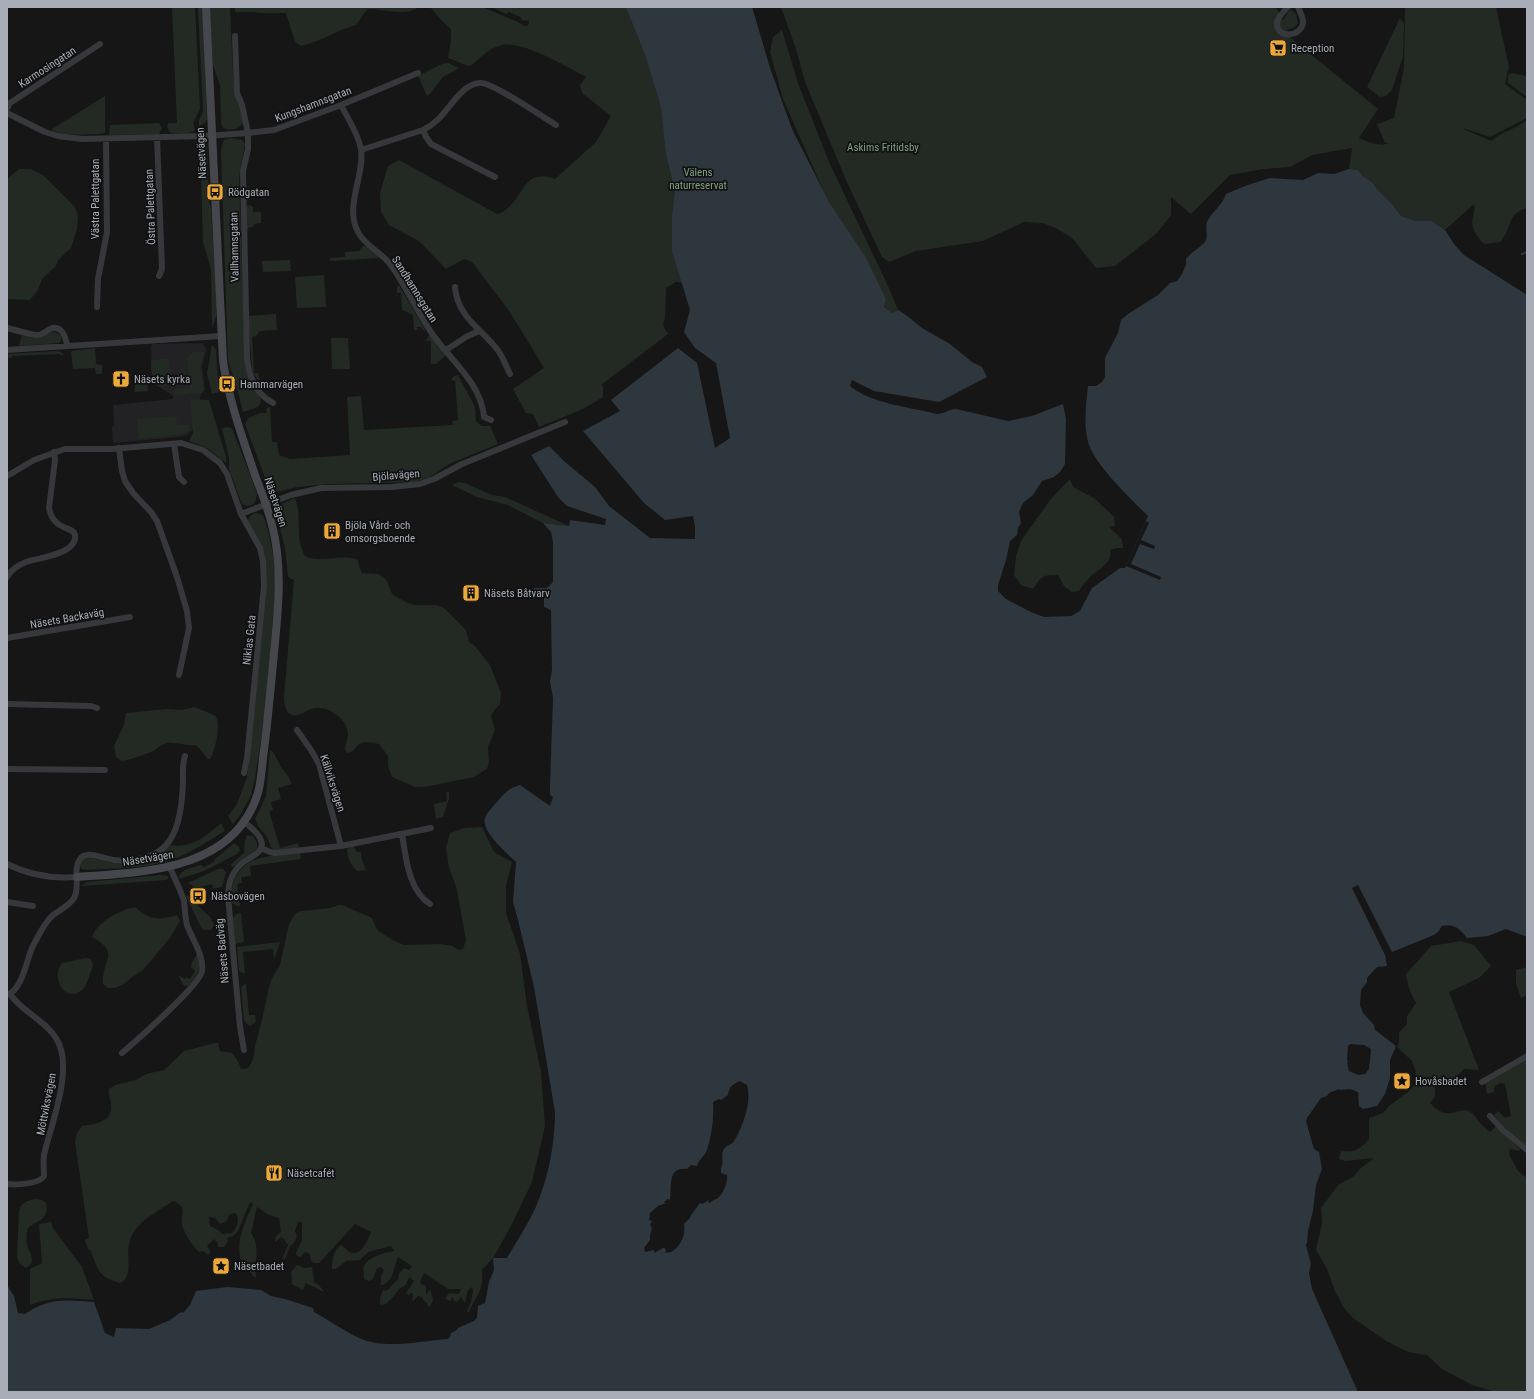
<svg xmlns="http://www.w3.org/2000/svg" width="1534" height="1399" font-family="'Roboto Condensed',sans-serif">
<rect width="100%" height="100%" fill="#161617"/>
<path fill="#222224" d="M203,343L206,349L202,367L205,390L201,394L200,398L201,422L198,426L186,435L178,437L113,443L112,426H114L113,405L173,399V396L155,384L152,380L151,346L153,344Z"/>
<path fill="#222a23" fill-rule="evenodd" d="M195,7L200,109L193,123L195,130C189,135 176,134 169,132L167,125L169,123H177L172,8Z
M198,7H203L207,119L205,123L199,126V120L203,112Z
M209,7H230L233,78L236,94L243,117V123C237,130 231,131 223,128L221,123L220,85L213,65Z
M235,7H419C406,17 384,9 369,9L365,12L356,25C337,30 320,42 301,46L295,42L286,13H259L254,12H235Z
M430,7H482L518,22L524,26H528L529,21L522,20L520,17L509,12L506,14L492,7H752C770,70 789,136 824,192L783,99L770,52L773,37L782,30L798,83L829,162L889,288L898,310L892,313L884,307L886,299L676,282L666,288L665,317L663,325L668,334L601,385L603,386V397L583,409L539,427L533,414L526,413L513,389L544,368L510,312L472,262L464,259L446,269L419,241L389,225L381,212L380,193L388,166L399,160L497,214C502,213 504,211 508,208C525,193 525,168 555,179L596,142L611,116L582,93L580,85L586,77C567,67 524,41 502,45C489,48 481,57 472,65L468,66L448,58L451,41V29L443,22Z
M781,7H1276L1283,20L1288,12L1291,10L1296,14L1298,23L1295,27L1287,30L1291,38L1378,109L1359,138C1368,142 1379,147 1389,143H1385L1377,124L1394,118L1404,68L1405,10L1406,7H1496L1509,67L1505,84L1527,100V118L1490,137L1463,128L1465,130L1492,141C1502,131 1517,129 1527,120V208C1506,214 1513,228 1500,242L1484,244C1477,236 1470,228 1473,217C1474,212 1475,210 1474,204L1445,230L1432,221H1416L1401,216L1393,205L1377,189L1372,182L1364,177L1358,170L1349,169L1352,148L1312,155L1290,167L1264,169L1230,175L1191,214L1171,197V215L1157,233L1115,266L1096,268L1073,239L1056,228L1042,223L1024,222L983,241L916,251L889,262L882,257L874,240L846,180L805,82L796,49Z
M1400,18L1404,23L1403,56L1392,90L1386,96L1380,97L1367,87Z
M448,63L459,68L443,77L430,94L427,96L418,76L442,64Z
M1512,73L1527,76V97L1508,83V75Z
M105,96V133C87,135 70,136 52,131V129Z
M159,123L162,128L159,134L109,135L110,125Z
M231,138L242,140L245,144L239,177L245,361L261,400C260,409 252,409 243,412L235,381L228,361L221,150L224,140Z
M205,141L207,143L209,202L211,207L217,305L216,317L212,328L211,269L203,242L200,143Z
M19,169H31L44,176L75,207L78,215L77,229L71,248L58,260L56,266L42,279L38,290L30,300L7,299V179Z
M250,205L253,207V212H261V223L255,224L252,227L248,228L247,233L246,208L247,206Z
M363,246H365L381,258L330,261V258L345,257V252L359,251Z
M290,260L291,271L263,272L262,261Z
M324,275L326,307L297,308L295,277Z
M399,285L425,330L424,331L421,327H417L418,330H414L413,315L402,310L401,293H397V288Z
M276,314L277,330L260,331L256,336L252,337L254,373H258L260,380L259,381L255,376L252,369L248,316Z
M51,332H56L61,336V341L59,343L19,346L22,335C35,340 39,336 51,332Z
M431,334L446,355L436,364H431V341H426L428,337Z
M331,338H348L350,369H332Z
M212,345L214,347L216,350L219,392L212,394L207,373Z
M95,348L96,364L102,365V374H96L95,368L73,369L71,353L72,351Z
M59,351L64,355H60V354L12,356V358H7V354Z
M193,352H204L200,367L204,390L201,393L174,395V390L190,388L187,358Z
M169,358L171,384L162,387C149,381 152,372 151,360Z
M458,375L475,407L476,422L482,426H490L498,444L449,464L427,479L413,482L328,484L297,487L277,492L270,491L245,424L248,418L260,413H266L267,408L270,407L272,442H277L279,455L290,459L350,455L347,397L361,396L364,430L452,425L453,421L458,420L455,381L451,380L454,376Z
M141,377H147L148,391L134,392L136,380Z
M190,399L209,400L226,457V463L207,448L189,441L193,433Z
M176,416L177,425H189V431L177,435L139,439L137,419Z
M226,427L232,428L257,493C256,503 252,509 242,504L229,469V458L222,429Z
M1070,479L1073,487L1094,498L1106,509L1114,517L1115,526L1109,527L1122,539L1123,548H1117L1110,550C1113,563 1099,569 1091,576C1086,581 1082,586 1079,591L1072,592L1064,586L1058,575C1041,575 1042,576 1033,589L1021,585L1014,575L1016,556L1021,541L1050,500Z
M458,482L465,483L492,495L505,497L569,526L543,523L508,505L477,497L452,485Z
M295,498C303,519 294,536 305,556C323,564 340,553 358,560L359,566L362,573L378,574L383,577L387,581L391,592L393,595L408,603L415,605H436L444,608L466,630L469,642L475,646L490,665L501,693L500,704L493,712L491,716L495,730L488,747L489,762L487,769L474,777L424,787H415L392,777L388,766V756L379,744C372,743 363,740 357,746C353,750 353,752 347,753L345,749C345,744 348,739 348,734C348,720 329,706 315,708C311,708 307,711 303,713C288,720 284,710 284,697L294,580L288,577L285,549L276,511L279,505Z
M255,513L263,515L268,530L273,554L275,576V595L265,714L255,778L251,795L241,814L233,824L228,816L237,804L247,777L266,597L264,552L261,544L248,522C248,517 251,515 255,513Z
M194,707C200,710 209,712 215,716C222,721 215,752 210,759H208L196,745C186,747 174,740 164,744C160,745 157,749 153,751C144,755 133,759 122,761L116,757L114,746L124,725L126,713L167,709L182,710Z
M270,750C276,754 277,761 281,767C286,774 288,775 292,784L278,788L281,799L271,802L273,810L269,811L280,848L298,843L299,848L274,850L271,847L267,837L258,826L255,819L266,796Z
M446,792H449V799L443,817L436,819L434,804L447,801Z
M221,823L225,831C210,840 195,850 179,857C151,869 117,868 87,870L82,869L80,866L82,859C93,856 101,861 112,863C127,865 159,856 170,845C191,849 206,836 221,823Z
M482,827L494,852L512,862L506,886V913L520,954L527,1006L541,1072L545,1126L532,1182L511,1226L493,1258L482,1270C484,1292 477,1293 469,1312L468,1313L467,1311L471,1302L473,1290L472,1287L468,1290L465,1302H464L461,1297L457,1302L454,1301L453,1297L450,1301L445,1299L446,1297L449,1293L459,1294L461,1289H448L424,1273L420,1282L421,1284L426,1286V1293L427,1295L429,1290L431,1291L433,1300L430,1306L428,1307L427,1303L424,1301L422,1297L418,1296L413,1301L412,1300L413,1294L411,1293L409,1295L406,1293L414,1281L409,1277L406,1285L399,1289L393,1297L386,1304L380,1305V1298L383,1290L386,1291C391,1288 393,1283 398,1280L399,1274L404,1268L409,1270L412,1266L398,1257C393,1268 395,1278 383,1285H381V1276L384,1270L381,1267L377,1268L373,1279L369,1281L364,1279C364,1275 363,1269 364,1266C368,1257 386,1252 394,1251L391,1246L368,1252L360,1260L346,1261L336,1269H332C332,1260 333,1250 341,1245C345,1247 348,1252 352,1253C362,1255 369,1238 371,1232L355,1224L322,1260L319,1263H315L311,1261C311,1256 310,1253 305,1252L300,1257L297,1256L296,1253L302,1240V1222H298L295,1231L297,1236L295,1241L289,1248L285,1259H282L288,1245L284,1239L281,1237L275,1242V1238L281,1231L279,1218L269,1215L257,1207L251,1233C261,1247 254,1261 256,1277H254C251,1271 244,1269 242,1263C234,1244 245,1221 253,1204L250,1202L238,1231L233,1236L227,1238L228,1241L224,1247H218V1243L214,1239L207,1246L211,1252L208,1255L203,1251L199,1252C192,1245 185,1235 182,1225C180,1213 189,1208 173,1201C157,1212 133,1223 129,1244C126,1256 134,1277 120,1283C99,1277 98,1271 91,1251L88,1249L85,1240L89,1238L75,1142L77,1133L82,1126C94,1124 113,1122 111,1105C111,1100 108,1095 109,1089L115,1085L136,1080L146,1074L164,1070L184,1051L215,1043H218L220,1051L232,1053L238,1061L241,1069L248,1068L252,1062L254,1055L255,1046L262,1020L269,987L272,978L280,965L289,924L292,919L296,913L302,911L330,908L339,905H342L372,918L377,930L393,940L404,945L441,944L452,946L459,950L463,949L466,940L456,886L449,868L446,848L450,833L464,828ZM234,1213L236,1214C240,1220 237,1228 232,1233L222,1234L218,1230L210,1226L209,1217L215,1218L220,1224L227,1221L229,1215Z
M247,835L253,836L257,843V849C254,852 235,866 232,867L231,864L244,853L245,841Z
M234,843L239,847L240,850L237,854L204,871L179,879C179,869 192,868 201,865L204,867L214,862L215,859Z
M353,846L357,852H361L362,860L366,870L357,871C350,864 348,859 347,849Z
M300,853L301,859L250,866L251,876L241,877L242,883L237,884L240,906H237L232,903C230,895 232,885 235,878C248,853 276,856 300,853Z
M218,869H223L226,872L222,887L211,889L213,887L212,884L196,888L188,883Z
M161,875L168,876V879L166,880L81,886L87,882Z
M187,895L211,918L214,925L211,930H204L201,927L186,896Z
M135,907C149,920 159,921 177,915L180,921L170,938L143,970L132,977L124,984L115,988H108L103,984C101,959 122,954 92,937C97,922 120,910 135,907Z
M241,913L244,942L235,944L233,918L236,914Z
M1461,941L1474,945L1491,966L1479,978L1449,992L1479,1070L1464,1069C1456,1079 1447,1081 1435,1085V1097L1430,1103C1450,1124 1458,1105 1470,1112C1476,1115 1478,1122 1483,1126C1485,1128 1488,1130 1490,1132L1496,1126L1520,1149L1519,1151L1510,1149L1509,1154L1518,1171L1527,1178V1392H1496L1472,1385L1442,1369L1427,1355L1408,1352L1386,1341L1353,1318L1344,1308L1335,1291L1327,1269L1316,1250L1322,1223L1321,1208L1338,1185L1353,1177L1361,1168L1374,1158L1346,1161L1339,1159L1341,1151C1355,1153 1360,1149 1369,1139V1118L1383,1113L1389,1106L1408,1092L1415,1084L1416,1072L1412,1061L1397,1047L1399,1042V1033L1407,1024V1016L1416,1003L1409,989L1406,974L1431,946Z
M280,942L274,960L273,949L243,952L245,974L239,971L237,947Z
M197,954C202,970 198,975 188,986H184L178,975L185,979L186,977L190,979L195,971L191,967L192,962Z
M86,958L91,959L93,965C91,971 87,985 83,989C68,1005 49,979 62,963Z
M1527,967V995L1521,998L1516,984V970Z
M246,983L249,1015H255L256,1022L250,1026L247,1024L244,1020L241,987Z
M1527,1057V1146L1510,1133L1494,1115L1498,1111L1505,1118L1511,1116L1505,1084L1501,1083L1495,1086L1494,1092L1487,1094L1485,1082Z
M35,1199L42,1200L46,1203C50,1219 38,1220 28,1228C26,1234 26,1242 28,1248C31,1255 36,1263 26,1268L19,1263L17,1257L19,1211C22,1202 26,1201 35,1199Z
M51,1222L53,1228L82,1267L94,1300C70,1298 53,1296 30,1305V1269L42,1263L39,1224Z
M297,1265L305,1268L312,1267L314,1282L319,1285L324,1292L306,1283L303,1290L292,1284L291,1272Z"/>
<path fill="#2e373d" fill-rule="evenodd" d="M626,7H752L770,68L792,129L829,202L865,256L886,299L884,307L892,313L898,310L906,315L922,328L950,344L972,362L982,367L987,377L939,402L874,391L852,380L850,386C872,404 910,407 937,414C944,414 949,409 956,409L1008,421L1032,416L1063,404L1066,419L1065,464L1060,472L1054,477L1042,481L1033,495L1023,503L1019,512L1021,523L1018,528L1017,535L1010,541L1006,560L998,585V591L1006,599L1031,612L1044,617L1071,616L1080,611L1092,588L1120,568H1125L1148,516C1131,499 1097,467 1089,445C1083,427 1086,405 1088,386H1096L1102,382L1105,377V358L1118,333L1121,320L1128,314L1158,295L1170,283L1177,281L1182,274L1186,265V259C1191,252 1200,248 1205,242C1209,235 1204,227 1208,220C1213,211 1223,204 1226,194L1245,186L1270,178L1303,180L1318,173L1334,174L1349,169L1358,170L1364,177L1372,182L1377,189L1393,205L1401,216L1416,221H1432L1445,230L1454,244L1464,255L1527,295V937L1506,929L1488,936L1467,938C1459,928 1455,924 1442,926L1438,932L1434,935L1392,952L1358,885L1352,888L1385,955L1387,966L1377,967L1367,978V982L1361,990L1360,1005L1363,1013L1374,1025L1375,1030L1396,1046L1390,1060V1078L1385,1094L1377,1106L1363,1109L1359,1106L1358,1092L1350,1089L1340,1090L1339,1089L1329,1093L1327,1096L1321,1098L1307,1118L1306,1121L1313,1146L1314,1149L1319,1152L1322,1169L1316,1185L1313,1211L1308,1231L1307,1243L1306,1245L1311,1264L1309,1273L1312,1289L1358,1392H7V1285L14,1296L18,1313L25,1314C50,1297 66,1300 94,1302L105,1333L114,1337L116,1328L149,1329L170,1320L181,1312L183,1313L190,1305L196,1291L227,1287L261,1290L271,1296L285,1299L313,1308L314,1312C329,1320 344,1331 359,1338C386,1350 420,1341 448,1339L450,1337L451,1333L457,1330L458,1328L474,1321L477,1318L478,1306L485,1303L489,1282L494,1270L493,1258H507C516,1242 527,1226 535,1209C548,1179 555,1145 555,1112L534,987L518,920L513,902L516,862C507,853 481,832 485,818C487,812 492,808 496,803C505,793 507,789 520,785L550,806L553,797L550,795V787L553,698L550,681L552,670L551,610L544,607V594H536V592H534V588H547L553,582V542L551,532L543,523L569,526L570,520L605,525L606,519L567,506L558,497L531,455L549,446L564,461L595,487L609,506L650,538L695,539V526L693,516L665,520L644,503L583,431L620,411L611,400L678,348L697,363L715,448L730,438L716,363L695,348L684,332L690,310L672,251V218L675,190L666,154L661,107L646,57ZM1350,1044L1364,1045L1371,1049L1369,1069L1365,1074L1358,1075L1349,1071L1347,1063L1348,1062L1347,1059L1348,1046ZM740,1081L747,1085C752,1101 743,1127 734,1141C732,1145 725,1145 723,1151C721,1157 724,1163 721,1168V1173L727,1175C728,1182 724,1191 720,1196C717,1200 713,1199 710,1203L708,1202L709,1200L702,1204L700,1203L691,1215L690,1218L684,1224C686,1234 681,1247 671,1252C669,1253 667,1252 665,1253L666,1251L665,1248H663L654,1253V1250L645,1252L644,1248L650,1240V1235L652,1228L650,1225L652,1221L649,1220L650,1213L658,1206L666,1203L664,1202L668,1199L670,1200C672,1186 667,1167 687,1169L691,1165L697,1166C699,1159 704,1157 707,1150C712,1135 714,1118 713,1102L719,1099L721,1100L728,1095C729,1087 732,1084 740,1081Z"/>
<path fill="#161617" d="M1146,521L1149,523L1141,540L1155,546L1154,549L1140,544L1131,564L1161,577L1160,580L1126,566Z"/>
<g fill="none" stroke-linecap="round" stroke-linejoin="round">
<path stroke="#2e373d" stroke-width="2" d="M1522,254L1527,252"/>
<path stroke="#37383c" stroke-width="6" d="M1288,7C1284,11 1278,17 1277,22C1275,39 1302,38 1303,22C1303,17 1300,12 1298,7
M235,36L237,93L242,105L248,133V149L243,171L247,358C249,377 256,394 273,403
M341,105C348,119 358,133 361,149C365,176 344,206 358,232C365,246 381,252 390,264C405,284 415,308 429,329C447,358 481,381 484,417L491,420
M7,109L10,103L100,44
M7,113L45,132L58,136L82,139L205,136L248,133L274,130L341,105L418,73
M423,130L426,137L431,144L495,177
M157,137L162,269L159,276
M361,150L423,130C443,120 447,106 462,92C467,87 474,83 481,83C493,83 543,117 556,125
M455,287C457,316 480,328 497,349C503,357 506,366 510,374
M97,307L98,279L107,232L106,139
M7,328C16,330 26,334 36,335C42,336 45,331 50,329C62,324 66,338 67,346
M7,350L221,336
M446,350L466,337L479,331
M174,444L179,477L184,482
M119,448L122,471L125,481L133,493L151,512L157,521L177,577L187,611L189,628L179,675
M7,476L34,460L65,449H112L181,443L203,450L220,463L227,474L241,514L291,495L321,488L392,487L420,484L434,479L462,464L565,422
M241,514L260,548L263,561L264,586L247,758L244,773
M7,577C11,570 18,565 26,562C38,558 78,554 75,535C74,526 53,531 49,508L55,460L54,452
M7,638L130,617
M7,704L91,706L97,708
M297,730L311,750L319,764L341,846
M7,769L105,770
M402,834C406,857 408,890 430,904
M261,848L270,852L275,853L341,846L431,828
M7,864C29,875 52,879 77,877
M7,902L33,906
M7,995C22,990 26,962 32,948C38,937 43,924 53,915C60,910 70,905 74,898C81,886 72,870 80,859C81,857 85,855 87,855C93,854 100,857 105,858C121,863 141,861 156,853C179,841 182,806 183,783C183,774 182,764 185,756
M244,1050L240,1027L228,896C228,884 231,874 240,865C248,857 268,853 260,838C257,832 250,827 245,822
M122,1053C136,1041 200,985 202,971C204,955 192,939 187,925C185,917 185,909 184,901C181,890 174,878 170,867
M1482,1082L1527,1056
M1490,1116L1504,1131L1527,1150
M7,1184C16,1185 40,1184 44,1176C44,1169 43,1162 44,1155C51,1124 75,1067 56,1038C45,1020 22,1012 10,994"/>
<path stroke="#45474c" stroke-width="8" d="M77,877C144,872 234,871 258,793C261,782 262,769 263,757C267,730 269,703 272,675C276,625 285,574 272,525C268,509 262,493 256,478C243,440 229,401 223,361L206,7"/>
</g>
<defs>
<symbol id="supermarket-square" viewBox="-11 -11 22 22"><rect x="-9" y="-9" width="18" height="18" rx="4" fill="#eba93a" stroke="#111112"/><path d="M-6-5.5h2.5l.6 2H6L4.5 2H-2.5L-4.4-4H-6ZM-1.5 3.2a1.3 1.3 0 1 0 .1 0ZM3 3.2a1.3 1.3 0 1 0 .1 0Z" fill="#111"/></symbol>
<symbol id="bus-square" viewBox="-11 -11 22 22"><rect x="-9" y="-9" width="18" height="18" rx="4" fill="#eba93a" stroke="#111112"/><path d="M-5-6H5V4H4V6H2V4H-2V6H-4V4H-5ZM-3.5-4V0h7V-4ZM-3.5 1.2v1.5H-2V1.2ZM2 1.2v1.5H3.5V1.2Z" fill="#111"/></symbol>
<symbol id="church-square" viewBox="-11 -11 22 22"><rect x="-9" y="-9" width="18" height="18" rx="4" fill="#eba93a" stroke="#111112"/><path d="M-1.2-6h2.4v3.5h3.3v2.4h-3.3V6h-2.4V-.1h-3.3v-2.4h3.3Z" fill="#111"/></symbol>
<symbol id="building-square" viewBox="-11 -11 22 22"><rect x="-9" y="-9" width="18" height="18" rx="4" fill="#eba93a" stroke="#111112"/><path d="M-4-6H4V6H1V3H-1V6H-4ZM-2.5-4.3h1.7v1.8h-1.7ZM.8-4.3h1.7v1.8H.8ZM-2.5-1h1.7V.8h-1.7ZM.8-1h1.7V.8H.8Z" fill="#111"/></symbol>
<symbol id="sight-square" viewBox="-11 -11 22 22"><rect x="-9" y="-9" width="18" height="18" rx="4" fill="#eba93a" stroke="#111112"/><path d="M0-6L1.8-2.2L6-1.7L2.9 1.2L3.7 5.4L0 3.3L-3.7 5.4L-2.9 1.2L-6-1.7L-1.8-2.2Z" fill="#111"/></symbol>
<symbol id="restaurant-square" viewBox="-11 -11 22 22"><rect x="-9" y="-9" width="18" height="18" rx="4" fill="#eba93a" stroke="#111112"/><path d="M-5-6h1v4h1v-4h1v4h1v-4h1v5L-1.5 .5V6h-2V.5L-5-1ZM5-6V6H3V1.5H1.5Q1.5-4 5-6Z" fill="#111"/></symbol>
</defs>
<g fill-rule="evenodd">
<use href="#supermarket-square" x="1268" y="38" width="20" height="20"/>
<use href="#bus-square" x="205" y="182" width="20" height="20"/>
<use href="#church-square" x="111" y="369" width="20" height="20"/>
<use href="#bus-square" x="217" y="374" width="20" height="20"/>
<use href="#building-square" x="322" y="521" width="20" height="20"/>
<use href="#building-square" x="461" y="583" width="20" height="20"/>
<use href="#bus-square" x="188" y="886" width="20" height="20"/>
<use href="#sight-square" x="1392" y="1071" width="20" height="20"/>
<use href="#restaurant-square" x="264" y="1163" width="20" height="20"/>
<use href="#sight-square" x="211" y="1256" width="20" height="20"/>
</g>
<g text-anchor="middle" stroke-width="3.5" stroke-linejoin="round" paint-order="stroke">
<g font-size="11" fill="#a8adb7" stroke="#111112" text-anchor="start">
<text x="1291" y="52">Reception</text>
<text x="228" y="196">Rödgatan</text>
<text x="134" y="383">Näsets kyrka</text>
<text x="240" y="388">Hammarvägen</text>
<text x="345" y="529">Bjöla Vård- och<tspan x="345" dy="13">omsorgsboende</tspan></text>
<text x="484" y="597">Näsets Båtvarv</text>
<text x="211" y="900">Näsbovägen</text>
<text x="1415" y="1085">Hovåsbadet</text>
<text x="287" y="1177">Näsetcafét</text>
<text x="234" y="1270">Näsetbadet</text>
</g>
<g font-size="11" fill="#a8adb7" stroke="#111112">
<text transform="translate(47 67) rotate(-33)" y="4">Karmosingatan</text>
<text transform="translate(313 104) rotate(-21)" y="4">Kungshamnsgatan</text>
<text transform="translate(201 153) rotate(-93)" y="4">Näsetvägen</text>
<text transform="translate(95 199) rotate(-90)" y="4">Västra Palettgatan</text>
<text transform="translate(150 207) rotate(-92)" y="4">Östra Palettgatan</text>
<text transform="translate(234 247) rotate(-91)" y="4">Vallhamnsgatan</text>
<text transform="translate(415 289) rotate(58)" y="4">Sandhamnsgatan</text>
<text transform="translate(396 475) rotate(-5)" y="4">Bjölavägen</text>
<text transform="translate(276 502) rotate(72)" y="4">Näsetvägen</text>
<text transform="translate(67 618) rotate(-10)" y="4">Näsets Backaväg</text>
<text transform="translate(249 640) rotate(-84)" y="4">Niklas Gata</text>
<text transform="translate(333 783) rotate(72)" y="4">Källviksvägen</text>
<text transform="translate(148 858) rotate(-9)" y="4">Näsetvägen</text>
<text transform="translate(222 951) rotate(-95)" y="4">Näsets Badväg</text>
<text transform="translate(46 1104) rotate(-79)" y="4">Möttviksvägen</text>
</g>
<g font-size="11" fill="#80a181" stroke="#111112">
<text x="883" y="151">Askims Fritidsby</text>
<text x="698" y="176">Välens<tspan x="698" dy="13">naturreservat</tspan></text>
</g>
</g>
<rect width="1534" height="1399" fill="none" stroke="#a8adb7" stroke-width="16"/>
</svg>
